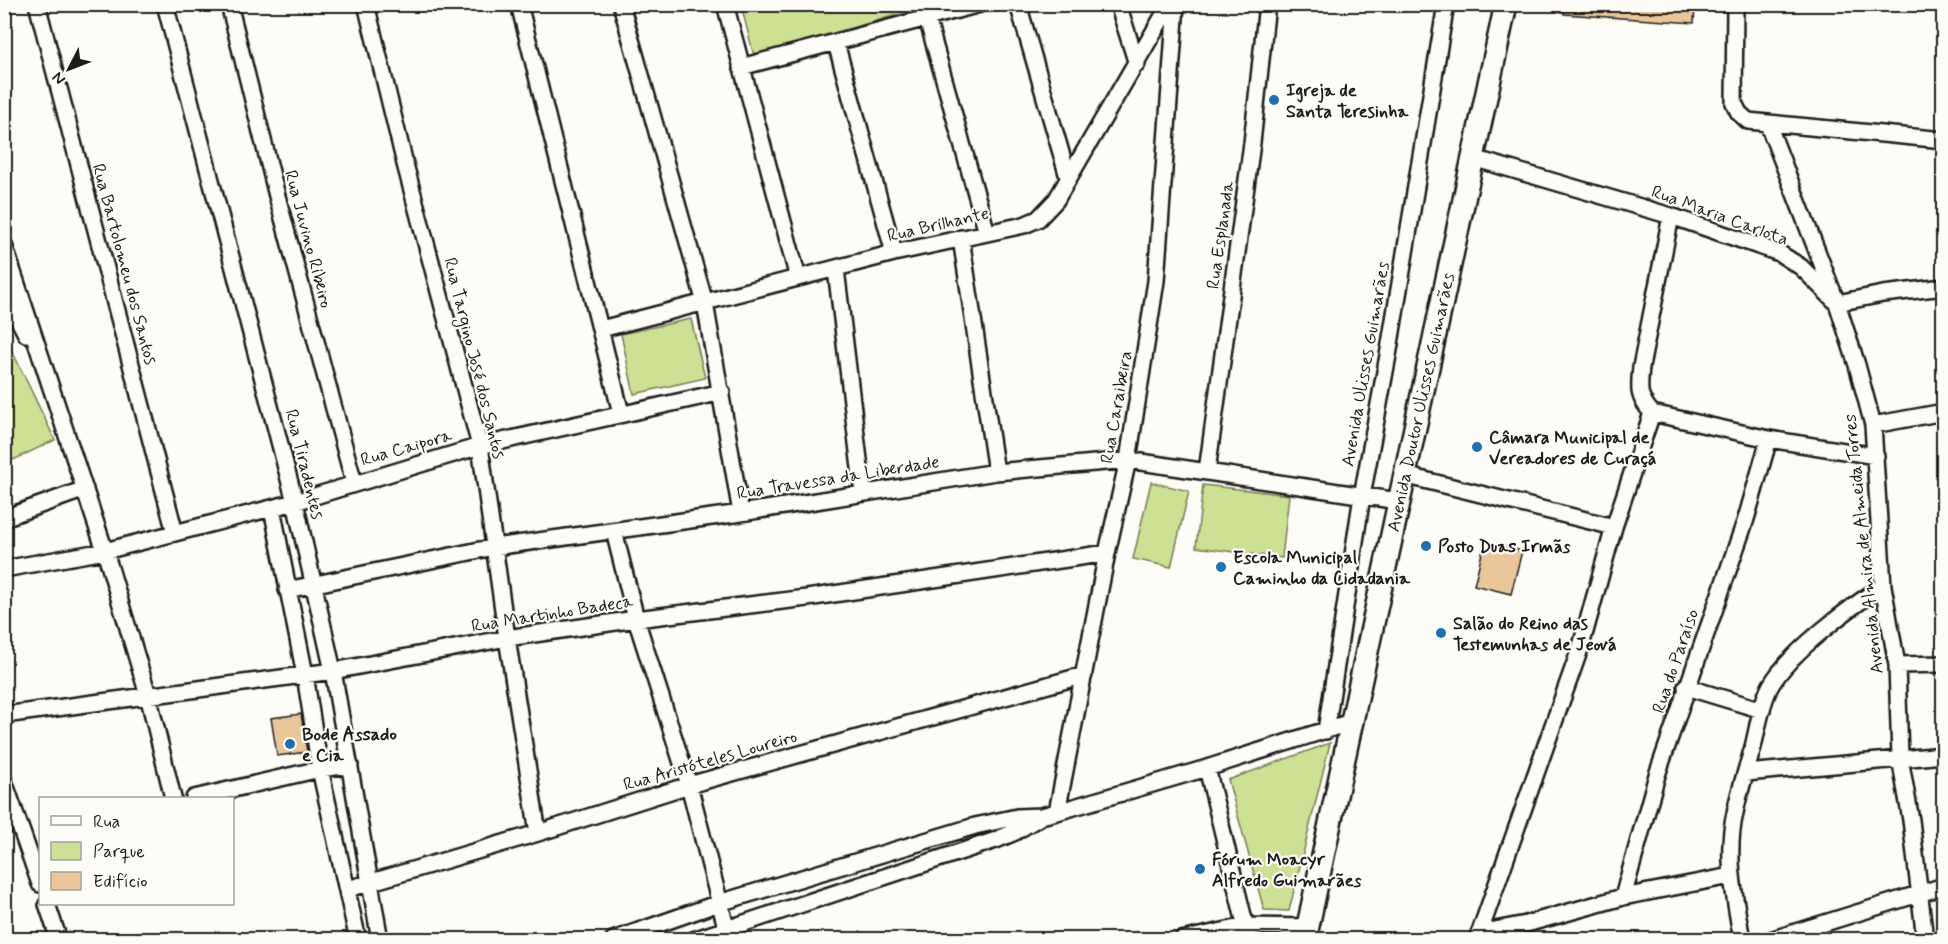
<svg xmlns="http://www.w3.org/2000/svg" width="1948" height="944" font-family="Mynerve,sans-serif">
<rect width="100%" height="100%" fill="#fdfcf7"/>
<filter id="ink" filterUnits="userSpaceOnUse"><feTurbulence type="fractalNoise" baseFrequency=".0167" numOctaves="2"/><feDisplacementMap in="SourceGraphic" scale="12" xChannelSelector="R" yChannelSelector="G"/><feConvolveMatrix kernelMatrix="1 2 1 2 8 2 1 2 1" color-interpolation-filters="sRGB"/></filter>
<g filter="url(#ink)">
<path fill="#cde094" stroke="#747e58" stroke-width="1.5" d="M908,4L910,11L754,56L741,5Z
M691,319L705,378L634,394L621,334Z
M4,334L55,440L5,464H4Z
M1151,482L1189,491L1171,567L1133,559Z
M1203,485L1289,495L1282,558L1196,547Z
M1330,743L1289,911L1264,910L1228,780Z"/>
<path fill="#e9c79a" stroke="#1c1c1c" stroke-width="1.5" d="M1564,4H1695L1694,23L1564,14Z
M1485,541L1522,551L1511,594L1474,585Z
M301,714L307,752L277,756L271,718Z"/>
<g fill="none" stroke-linecap="round" stroke-linejoin="round">
<defs>
<path id="minor" d="M37,4L175,533
M165,4L295,502L333,671L380,940
M229,4L277,196L354,483
M366,4L405,164L480,446L507,638L538,833
M519,4L621,413
M621,4L705,303L741,513
M725,4L798,278
M923,4L987,233
M1018,4L1068,177
M1118,4L1137,64
M1735,4L1734,103L1739,113L1748,121L1944,140
M836,43L894,253
M741,67L980,4
M1768,124L1837,303L1857,365L1873,425L1883,586L1897,665L1900,758L1911,820L1925,940
M1473,158L1671,216L1779,253L1801,267L1837,303L1883,294L1944,287
M961,238L996,472
M4,245L105,551L148,695L173,798
M836,269L863,493
M4,291L26,334
M601,329L894,253L1024,225L1038,219L1056,200L1170,4
M1652,413L1769,439L1876,456
M1873,425L1944,412
M1207,471L1252,143L1267,4
M1404,475L1614,527
M272,508L305,675L320,769L358,940
M4,518L85,489
M614,531L636,619L689,785L726,927
M4,569L105,551L295,502L480,446L722,392
M287,590L494,547L741,513L996,472L1128,460L1398,501
M1897,665L1944,664
M1686,687L1762,710
M4,715L333,671L507,638L636,619L807,598L1107,553
M1326,731L1362,496L1389,350L1446,4
M1207,768L1249,940
M1746,773L1944,755
M4,781L40,884
M194,798L320,769L350,765
M1057,812L1107,553L1128,460L1156,281L1176,4
M348,889L538,833L689,785L1084,675
M1623,897L1657,775L1746,519L1769,439
M47,904L59,940
M1479,933L1526,924L1623,897L1731,876
M613,940L719,903L975,826L1017,817L1041,816L1057,812L1207,768L1351,722
M693,940L996,840L1015,832L1040,817
M1181,940L1246,926L1308,927
M1477,940L1581,646L1614,527L1652,413C1637,396 1639,389 1641,367L1671,216
M1742,940C1735,898 1725,855 1735,813C1739,791 1747,769 1753,747C1758,727 1761,703 1771,685C1791,651 1850,607 1883,586
M1770,940L1944,886"/>
<g id="secondary">
<path id="s1" d="M1305,940L1506,4"/>
</g>
</defs>
<use href="#minor" stroke="#1c1c1c" stroke-width="20"/>
<use href="#secondary" stroke="#1c1c1c" stroke-width="26"/>
<use href="#minor" stroke="#fdfcf7" stroke-width="15"/>
<use href="#secondary" stroke="#fdfcf7" stroke-width="21"/>
</g>
</g>
<g fill="#1f6fb2" stroke="#fdfcf7" stroke-width="2">
<circle cx="1274" cy="100" r="6"/>
<circle cx="1477" cy="447" r="6"/>
<circle cx="1426" cy="546" r="6"/>
<circle cx="1221" cy="567" r="6"/>
<circle cx="1441" cy="633" r="6"/>
<circle cx="290" cy="744" r="6"/>
<circle cx="1200" cy="869" r="6"/>
</g>
<g text-anchor="middle" stroke-width="4.5" stroke-linejoin="round" paint-order="stroke">
<g font-size="18" font-weight="bold" fill="#1c1c1c" stroke="#fdfcf7" text-anchor="start">
<text x="1286" y="96">Igreja de<tspan x="1286" dy="21">Santa Teresinha</tspan></text>
<text x="1489" y="443">Câmara Municipal de<tspan x="1489" dy="21">Vereadores de Curaçá</tspan></text>
<text x="1438" y="552">Posto Duas Irmãs</text>
<text x="1233" y="563">Escola Municipal<tspan x="1233" dy="21">Caminho da Cidadania</tspan></text>
<text x="1453" y="629">Salão do Reino das<tspan x="1453" dy="21">Testemunhas de Jeová</tspan></text>
<text x="302" y="740">Bode Assado<tspan x="302" dy="21">e Cia</tspan></text>
<text x="1212" y="865">Fórum Moacyr<tspan x="1212" dy="21">Alfredo Guimarães</tspan></text>
</g>
<g font-size="18" fill="#1c1c1c" stroke="#fdfcf7">
<text transform="translate(1720 215) rotate(20)" y="6">Rua Maria Carlota</text>
<text transform="translate(938 224) rotate(-13)" y="6">Rua Brilhante</text>
<text transform="translate(1220 235) rotate(-82)" y="6">Rua Esplanada</text>
<text transform="translate(309 239) rotate(75)" y="6">Rua Juvino Ribeiro</text>
<text transform="translate(125 264) rotate(75)" y="6">Rua Bartolomeu dos Santos</text>
<text transform="translate(475 358) rotate(76)" y="6">Rua Targino José dos Santos</text>
<text transform="translate(1365 364) rotate(-80)" y="6">Avenida Ulisses Guimarães</text>
<text dy="6" stroke="none"><textPath href="#s1" startOffset="550">Avenida Doutor Ulisses Guimarães</textPath></text>
<text transform="translate(1116 407) rotate(-80)" y="6">Rua Caraibeira</text>
<text transform="translate(406 447) rotate(-16)" y="6">Rua Caipora</text>
<text transform="translate(305 464) rotate(76)" y="6">Rua Tiradentes</text>
<text transform="translate(838 477) rotate(-9)" y="6">Rua Travessa da Liberdade</text>
<text transform="translate(1863 544) rotate(-96)" y="6">Avenida Almira de Almeida Torres</text>
<text transform="translate(552 613) rotate(-9)" y="6">Rua Martinho Badeca</text>
<text transform="translate(1675 661) rotate(-71)" y="6">Rua do Paraíso</text>
<text transform="translate(710 760) rotate(-16)" y="6">Rua Aristóteles Loureiro</text>
</g>
</g>
<rect width="1948" height="944" fill="none" stroke="#fdfcf7" stroke-width="24"/>
<rect x="12" y="12" width="1924" height="920" fill="none" stroke="#1c1c1c" stroke-width="2" filter="url(#ink)"/>
<rect x="39" y="797" width="195" height="108" fill="#fdfcf7" stroke="#a3a29f" stroke-width="1.5"/>
<rect x="51" y="816" width="30" height="9" fill="#fdfcf7" stroke="#a3a29f" stroke-width="1.5"/>
<text x="93" y="827" font-size="18" fill="#1c1c1c">Rua</text>
<rect x="51" y="842" width="30" height="18" fill="#cde094" stroke="#a3a29f" stroke-width="1.5"/>
<text x="93" y="857" font-size="18" fill="#1c1c1c">Parque</text>
<rect x="51" y="872" width="30" height="18" fill="#e9c79a" stroke="#a3a29f" stroke-width="1.5"/>
<text x="93" y="887" font-size="18" fill="#1c1c1c">Edifício</text>
<g transform="translate(69 69) rotate(228)" stroke="#fdfcf7" stroke-width="4.5" paint-order="stroke">
<path d="M0-4.5L10 22L0 15L-10 22Z" fill="#1c1c1c"/>
<text y="-9" font-size="16" font-weight="bold" text-anchor="middle" fill="#1c1c1c">N</text>
</g>
</svg>
